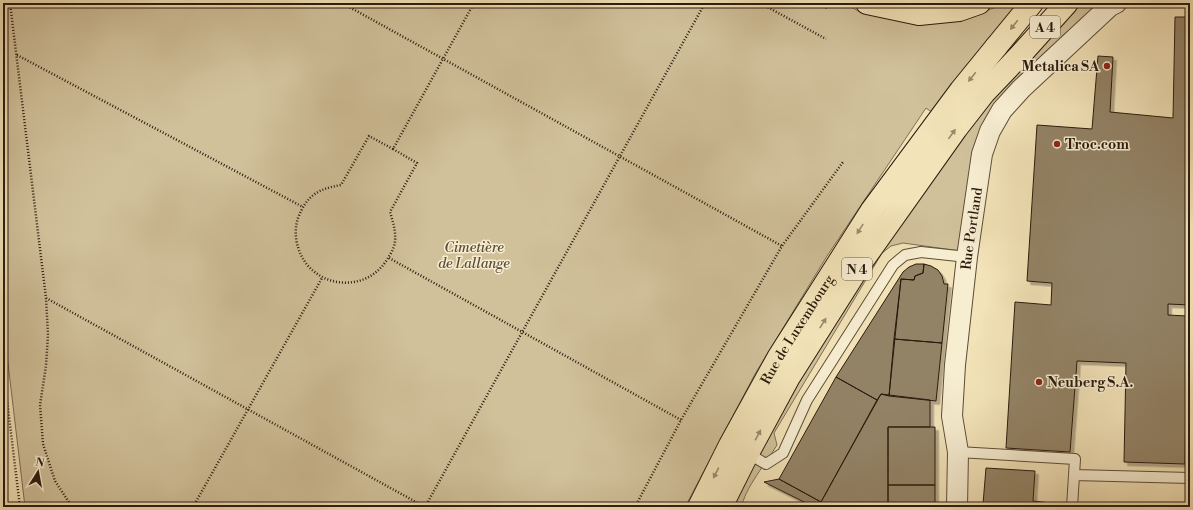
<svg xmlns="http://www.w3.org/2000/svg" width="1193" height="510" font-family="'Libre Bodoni',serif">
<defs>
<filter id="shadow"><feDropShadow dx="3.5" dy="3.5" stdDeviation="0" flood-color="#0004"/></filter>
</defs>
<rect width="100%" height="100%" fill="#f3e3b8"/>
<filter id="stains"><feTurbulence type="fractalNoise" baseFrequency=".005" numOctaves="4"/><feColorMatrix values="0 0 0 0 .2 0 0 0 0 .09 0 0 0 0 .02 0 0 0 .5 -.17"/></filter>
<radialGradient id="worn" r=".72"><stop offset=".6" stop-color="#630" stop-opacity="0"/><stop offset="1" stop-color="#630" stop-opacity=".3"/></radialGradient>
<path fill="#d1c19b" stroke="#7e6e54" d="M3,3H845L858,11L916,24L961,20L1007,3H1023L933,113L926,108L827,256L755,374L685,507H25L3,321Z
M1072,3H1116L1002,110L968,252L903,243L891,246L882,253L774,433L777,445C768,460 743,491 742,507H721L889,222Z"/>
<path fill="#938366" stroke="#2a1b0e" filter="url(#shadow)" d="M1175,17H1190V305L1168,304V315L1187,316L1185,464L1124,462L1126,363L1077,361L1070,452L1006,448L1015,302L1051,305L1052,283L1027,281L1037,125L1092,129L1098,56L1113,57L1110,112L1173,118Z
M916,264H924L923,273L915,276L914,280L901,279L889,396L881,394L877,400L836,377L903,272L909,267Z
M924,264L931,266L938,270L942,276L944,284H948L942,343L894,339L901,279L914,280L915,276L923,273Z
M894,339L942,343L936,401L889,396Z
M836,377L877,400L821,502L779,479Z
M881,394L930,400V427H888V507H814L764,482L779,479L821,502Z
M888,427H935V485H888Z
M986,468L1035,471L1033,501L1060,504V507H984L983,504Z
M888,485H935V507H888Z"/>
<g fill="none" stroke-linecap="round" stroke-linejoin="round">
<defs>
<path id="service" d="M958,452L1075,459L1074,475L1190,478
M747,453L766,464L783,453L807,400L893,265L905,255L921,252L967,257
M1072,507L1074,475"/>
<g id="minor">
<path id="s1" d="M957,507L958,452L952,416L955,365L967,257L982,154L990,131L1002,110L1021,89L1110,6L1116,3"/>
</g>
<g id="primary">
<path id="s2" d="M699,507L730,445L778,358L872,210L961,90L996,47"/>
<path d="M721,507L748,453L789,377L863,260L956,129L984,93L1023,52"/>
</g>
<path id="motorway" d="M867,3L919,14L959,10L979,3
M996,47L1032,3
M1023,52L1067,3"/>
</defs>
<use href="#service" stroke="#5c4d38" stroke-width="12"/>
<use href="#minor" stroke="#5c4d38" stroke-width="22"/>
<use href="#primary" stroke="#2a1b0e" stroke-width="24"/>
<use href="#motorway" stroke="#2a1b0e" stroke-width="24"/>
<path stroke="#2a1b0e" stroke-width="2.5" stroke-dasharray="1 2" stroke-linecap="butt" d="M10,3L46,298L48,335L46,366L40,405L43,444L55,481L72,507
M342,3L782,246
M760,3L826,39
M818,3L827,8
M17,55L303,207
M393,149L369,136L341,185C318,189 307,195 298,218C295,227 295,238 298,247C309,286 360,295 384,264C389,257 394,249 395,242C396,231 393,222 390,212L417,163L393,149L474,3
M389,258L681,420
M46,298L425,507
M3,367L20,507
M193,507L322,278
M425,507L705,3
M635,507L681,420L782,246L843,162"/>
<use href="#service" stroke="#f7edd1" stroke-width="10"/>
<use href="#minor" stroke="#f7edd1" stroke-width="20"/>
<use href="#primary" stroke="#f3e3b8" stroke-width="22"/>
<use href="#motorway" stroke="#f3e3b8" stroke-width="22"/>
</g>
<defs><path id="oneway-solid" d="M-6-.8H1V-3.2L6.5 0L1 3.2V.8H-6Z"/></defs>
<g fill="#99896c">
<use href="#oneway-solid" transform="translate(1014 25) rotate(129)"/>
<use href="#oneway-solid" transform="translate(972 77) rotate(129)"/>
<use href="#oneway-solid" transform="translate(952 134) rotate(-54)"/>
<use href="#oneway-solid" transform="translate(860 229) rotate(122)"/>
<use href="#oneway-solid" transform="translate(823 323) rotate(-58)"/>
<use href="#oneway-solid" transform="translate(758 435) rotate(-62)"/>
<use href="#oneway-solid" transform="translate(716 473) rotate(117)"/>
</g>
<g fill="#8f2418" stroke="#f7edd1" stroke-width="1.5">
<circle cx="1107" cy="66" r="4"/>
<circle cx="1057" cy="144" r="4"/>
<circle cx="1039" cy="382" r="4"/>
</g>
<g text-anchor="middle" stroke-width="3" stroke-linejoin="round" paint-order="stroke">
<g fill="#f7edd1" stroke="#685a48" stroke-width="1">
<rect x="1030" y="16" width="30" height="22" rx="3"/>
<rect x="842" y="258" width="30" height="22" rx="3"/>
</g>
<g font-size="13" font-weight="bold" fill="#2a1b0e">
<text x="1045" y="32">A 4</text>
<text x="857" y="274">N 4</text>
</g>
<g font-size="14" font-weight="bold" fill="#2a1b0e" stroke="#f7edd1" text-anchor="start">
<text x="1099" y="71" text-anchor="end">Metalica SA</text>
<text x="1065" y="149">Troc.com</text>
<text x="1047" y="387">Neuberg S.A.</text>
</g>
<g font-size="14" fill="#2a1b0e" stroke="#f7edd1">
<text dy="5" stroke="none"><textPath href="#s1" startOffset="280">Rue Portland</textPath></text>
<text dy="5" stroke="none"><textPath href="#s2" startOffset="203">Rue de Luxembourg</textPath></text>
</g>
<g font-size="14" font-style="italic" fill="#5c4d38" stroke="#f7edd1">
<text x="474" y="252">Cimetière<tspan x="474" dy="16">de Lallange</tspan></text>
</g>
</g>
<rect width="1193" height="510" fill="none" stroke="#f3e3b8" stroke-width="16"/>
<rect x="4" y="4" width="1185" height="502" fill="none" stroke="#2a1b0e" stroke-width="2"/>
<rect x="8" y="8" width="1177" height="494" fill="none" stroke="#2a1b0e"/>
<g transform="translate(38 472) rotate(11)" stroke="#f7edd1" stroke-width="3" paint-order="stroke">
<path d="M0-3L7 15L0 10L-7 15Z" fill="#2a1b0e"/>
<text y="-6" font-size="11" font-weight="bold" text-anchor="middle" fill="#2a1b0e">N</text>
</g>
<rect width="100%" height="100%" filter="url(#stains)"/>
<rect width="100%" height="100%" fill="url(#worn)"/>
</svg>
